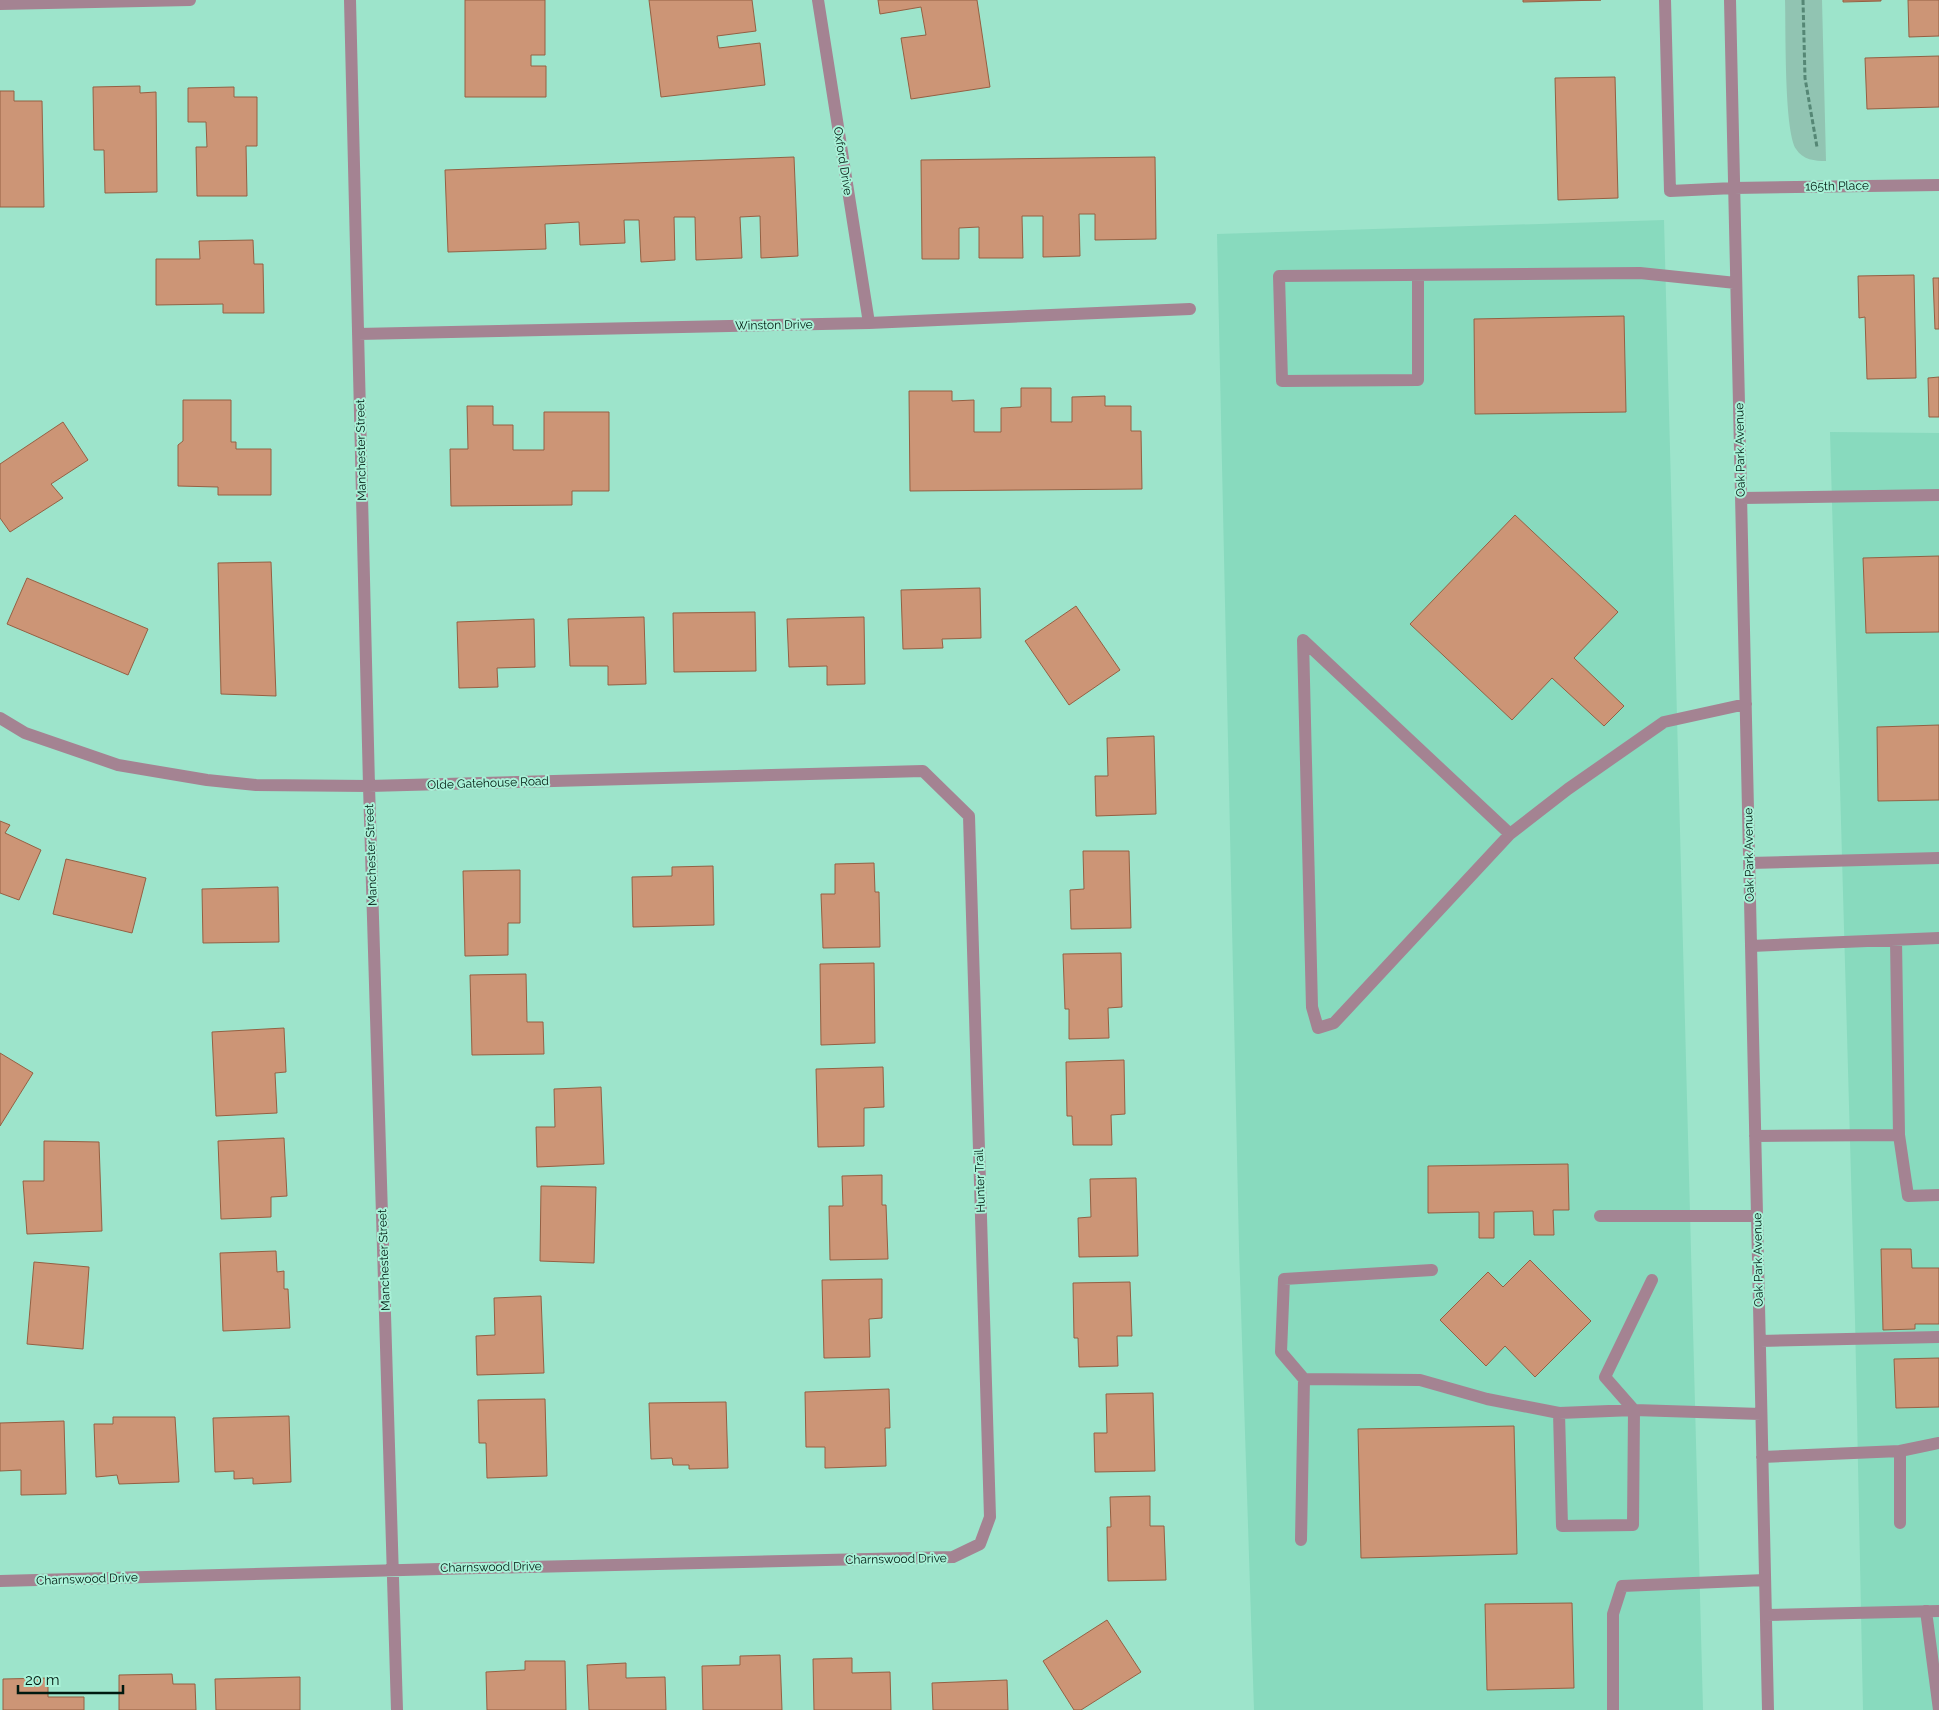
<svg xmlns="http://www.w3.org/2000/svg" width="1939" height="1710" font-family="Raleway,sans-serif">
<rect width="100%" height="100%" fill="#9de4cb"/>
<path fill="#88dabe" d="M1664,220L1703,1710H1254L1239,1248L1217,234Z
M1830,432L1939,433V1710H1863L1855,1318Z"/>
<path fill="#91c4b2" d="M1785,0H1822L1826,161C1815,161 1803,160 1796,149C1784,130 1786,28 1785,0Z"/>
<path fill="#cc9576" stroke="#946043" d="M465,0H545V55H531V66H546V97H465Z
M649,0H752L756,31L717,36L719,48L760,43L765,85L661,97Z
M878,0H977L990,87L911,99L901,38L926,35L921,7L880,14Z
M1523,0H1601L1523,2Z
M1843,0H1881V1L1843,2Z
M1908,0H1939V36L1909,37Z
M1939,56V107L1867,109L1865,58Z
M1615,77L1618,198L1558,200L1555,78Z
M140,86V93L156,92L157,192L105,193L104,150H94L93,87Z
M234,87V97H257V146H246L247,196H197L196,147H207L206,122H188V88Z
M0,91H14V101H42L44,207H0Z
M794,157L798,256L761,258L760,216L740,217L742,258L696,260L695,217H674L675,260L641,262L639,220H624L625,243L580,245L579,222L545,224L546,249L448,252L445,170Z
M1155,157L1156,239L1095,240V214H1079L1080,256L1043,257V216H1022L1023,258H979V227L959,228V259H922L921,160Z
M253,240L254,264H263L264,313H223V304L156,305V259H200L199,241Z
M1914,275L1916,378L1867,379L1865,317L1859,318L1858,276Z
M1933,278H1939V329H1935Z
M1624,316L1626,412L1475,414L1474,319Z
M1939,377V417H1929L1928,378Z
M1021,388H1051V422H1072V397L1105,396V406H1131V431H1141L1142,489L910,491L909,391H952V401L974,400V432H1001V408L1021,407Z
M183,400H231V442H236V449H271V495H218V487L178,486V445L183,441Z
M467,406H493V425H513V450H544V412H609V491H572V505L451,506L450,449H468Z
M63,422L88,460L51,484L63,498L10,532L0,518V464Z
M1515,515L1618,612L1574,658L1624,706L1604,726L1552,678L1512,720L1410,624Z
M1939,556V632L1866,633L1863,558Z
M271,562L276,696L221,694L218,563Z
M27,578L148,629L128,675L7,624Z
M980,588L981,638L942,639L943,648L903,649L901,590Z
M1076,606L1120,670L1069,705L1025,641Z
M755,612L756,671L674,672L673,613Z
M644,617L646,684L608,685V666H570L568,619Z
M864,617L865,684L827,685V666L789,667L787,619Z
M534,619L535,667L497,668L498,687L459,688L457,622Z
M1939,725V800L1878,801L1877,727Z
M1154,736L1156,814L1096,816L1095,776H1108L1107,738Z
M0,821L10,825L5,833L41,850L19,900L0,893Z
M1083,851H1129L1131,928L1071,929L1070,890L1084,889Z
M66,859L146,878L132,933L53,914Z
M874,863L875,892H879L880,947L823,948L821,894H835V864Z
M713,866L714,925L633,927L632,877L672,876V867Z
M520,870V923H508V955L465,956L463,871Z
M278,887L279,942L203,943L202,889Z
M1121,953L1122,1007L1108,1008L1109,1038L1069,1039V1009H1065L1063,954Z
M874,963L875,1043L821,1045L820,964Z
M526,974L527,1022H543L544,1054L472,1055L470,975Z
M284,1028L286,1072L275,1073L277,1113L216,1116L212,1032Z
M0,1053L33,1073L0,1126Z
M1124,1060L1125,1114L1111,1115L1112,1145H1073L1072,1116H1067L1066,1062Z
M883,1067L884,1107L864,1108V1146L818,1147L816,1069Z
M601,1087L604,1164L537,1167L536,1127H555L554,1089Z
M284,1138L287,1196L271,1197V1217L221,1219L218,1141Z
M44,1141L99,1142L102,1231L27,1234L23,1181H44Z
M1568,1164L1569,1210H1553L1554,1235H1534L1533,1211L1494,1212V1238H1479V1212L1428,1213V1166Z
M882,1175V1205H886L888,1259L830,1260L829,1206H843L842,1176Z
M1136,1178L1138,1256L1079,1257L1078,1218L1091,1217L1090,1179Z
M541,1186L596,1187L594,1263L540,1261Z
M1881,1249H1911L1912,1268H1939V1324H1915V1329L1883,1330Z
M276,1251L277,1272L284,1271V1289H288L290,1328L223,1331L220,1253Z
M1530,1260L1591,1321L1535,1377L1505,1346L1486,1366L1440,1320L1488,1272L1503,1287Z
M34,1262L89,1267L83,1349L27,1344Z
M882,1279V1318L869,1319L870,1357L824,1358L822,1280Z
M1130,1282L1132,1336H1117L1118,1366L1079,1367L1078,1338H1074L1073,1283Z
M541,1296L544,1373L477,1375L476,1336L495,1335L494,1298Z
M1939,1358V1407L1896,1408L1894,1359Z
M889,1389L890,1428H885L886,1466L825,1468V1447H806L805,1392Z
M1153,1393L1155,1471L1095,1472L1094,1433H1107L1106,1394Z
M545,1399L547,1476L487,1478L486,1443H479L478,1400Z
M726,1402L728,1468L689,1469V1465H673L672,1458L651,1459L649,1403Z
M289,1416L291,1482L253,1484V1478L234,1479V1471L215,1472L213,1418Z
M113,1417H175L179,1482L119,1484L117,1475L96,1477L94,1424H113Z
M64,1421L66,1494L21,1495V1470L0,1471V1423Z
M1514,1426L1517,1554L1361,1558L1358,1429Z
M1150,1496V1526H1164L1166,1580L1108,1581L1107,1527H1111L1110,1497Z
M1572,1603L1574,1688L1487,1690L1485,1604Z
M1107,1620L1141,1672L1081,1710H1074L1043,1661Z
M780,1655L782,1710H703L702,1666L740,1665V1656Z
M852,1658V1673L890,1672L891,1710H814L813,1659Z
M525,1661H565L566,1710H487L486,1672L525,1670Z
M626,1663V1678L665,1677L666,1710H589L587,1665Z
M172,1674L173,1684H195L196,1710H119V1675Z
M300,1677V1710H216L215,1679Z
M48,1678V1697H84V1710H3V1679Z
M1007,1680L1008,1710H933L932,1683Z"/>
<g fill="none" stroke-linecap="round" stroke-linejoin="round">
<path stroke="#558775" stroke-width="3" stroke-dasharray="5 2.5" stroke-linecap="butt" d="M1803,0L1805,78L1817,147"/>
<path stroke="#a48392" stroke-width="12" d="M350,0L369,786L397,1710
M818,0L869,323
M1665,0L1670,191L1734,188L1939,185
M1730,0L1768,1710
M0,4L190,0
M1418,275V380L1282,381L1279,276L1640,273L1736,283
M358,334L869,323L1190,309
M1741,498L1939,495
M1303,640L1312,1007L1318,1028L1334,1023L1510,834L1568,789L1664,722L1746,704
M1303,640L1510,834
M0,718L25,733L118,765L207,780L256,785L369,786L923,771L969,816L990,1517L980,1544L953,1557L440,1569L0,1581
M1749,863L1939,858
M1896,940L1899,1135
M1751,946L1939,938
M1755,1136L1899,1135L1908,1196L1939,1195
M1600,1216H1757
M1652,1280L1605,1377L1634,1410L1633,1525L1562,1526L1559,1413L1634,1410L1761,1414
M1760,1341L1939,1337
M1304,1379L1281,1352L1284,1279L1432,1270
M1900,1451L1939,1443
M1762,1457L1900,1451V1523
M1301,1540L1304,1379L1420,1380L1487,1399L1559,1413
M1926,1611L1939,1710
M1766,1615L1939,1611
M1613,1710V1614L1622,1586L1765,1580"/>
</g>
<g text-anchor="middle" stroke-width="4" stroke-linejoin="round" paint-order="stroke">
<g font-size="12" fill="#001910" stroke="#a9f2d8">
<text transform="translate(843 161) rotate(81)" y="4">Oxford Drive</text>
<text transform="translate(1837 186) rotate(-1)" y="4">165th Place</text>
<text transform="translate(774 325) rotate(-1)" y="4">Winston Drive</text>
<text transform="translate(361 450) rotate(-91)" y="4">Manchester Street</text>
<text transform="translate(1740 450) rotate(-91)" y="4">Oak Park Avenue</text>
<text transform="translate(488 783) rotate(-2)" y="4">Olde Gatehouse Road</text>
<text transform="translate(371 855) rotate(-92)" y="4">Manchester Street</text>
<text transform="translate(1749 855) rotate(-91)" y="4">Oak Park Avenue</text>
<text transform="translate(980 1181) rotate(-92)" y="4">Hunter Trail</text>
<text transform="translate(384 1260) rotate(-92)" y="4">Manchester Street</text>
<text transform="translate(1758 1260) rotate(-91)" y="4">Oak Park Avenue</text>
<text transform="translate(896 1559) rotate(-1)" y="4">Charnswood Drive</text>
<text transform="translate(491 1567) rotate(-1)" y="4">Charnswood Drive</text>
<text transform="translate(87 1579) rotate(-2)" y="4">Charnswood Drive</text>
</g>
</g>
<path d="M18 1685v8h105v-8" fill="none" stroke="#001910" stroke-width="2.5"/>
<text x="25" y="1685" font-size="15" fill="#001910" stroke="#a9f2d8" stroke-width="4" paint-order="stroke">20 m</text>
</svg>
